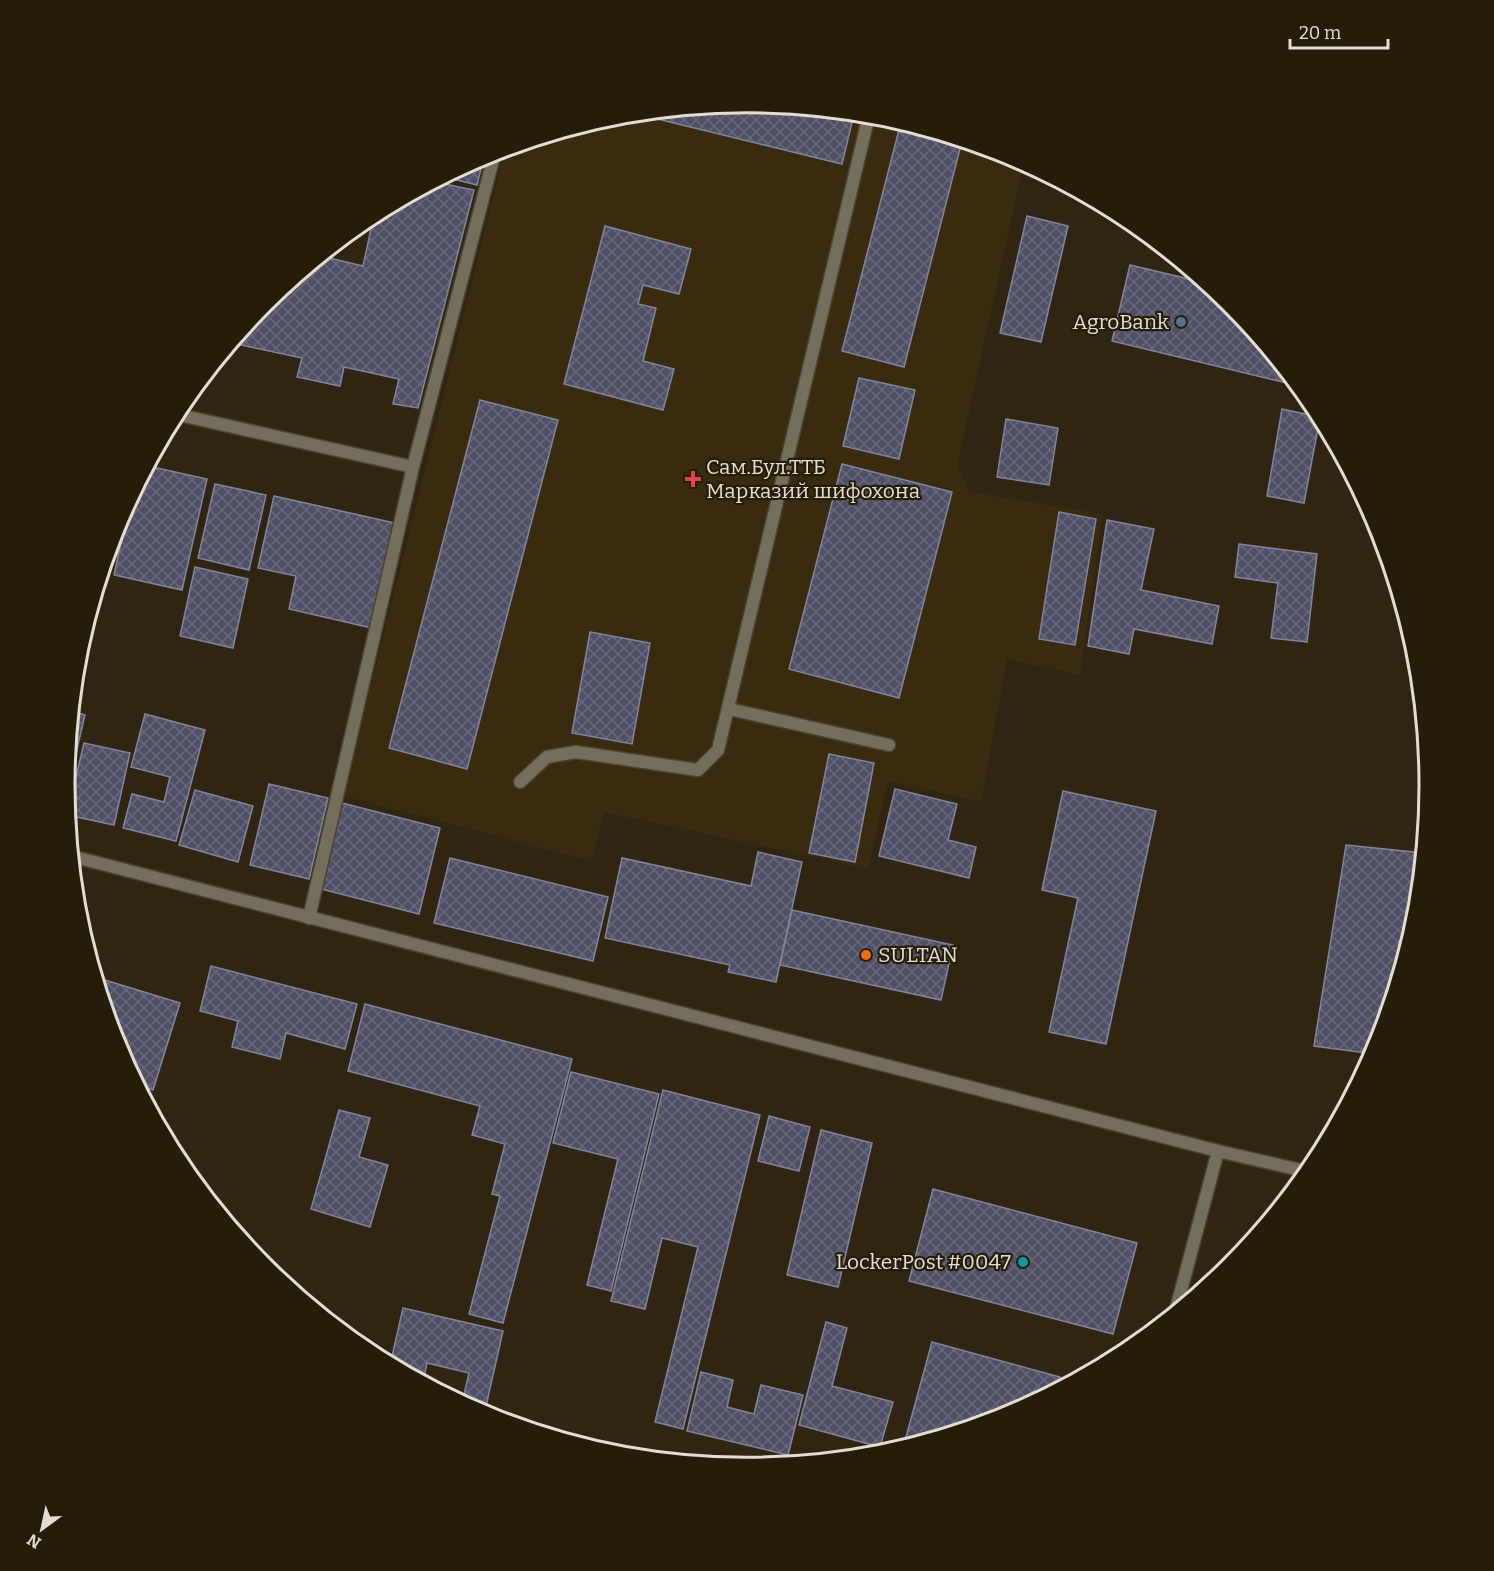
<svg xmlns="http://www.w3.org/2000/svg" width="1494" height="1571" font-family="Bitter,serif">
<defs>
<pattern id="building-cross-hatch" width="8" height="8" patternUnits="userSpaceOnUse" patternTransform="scale(1.5)"><rect width="8" height="8" fill="#4f5066"/><path d="M0 0l8 8M0 8l8-8" fill="none" stroke="#68697b"/></pattern>
</defs>
<rect width="100%" height="100%" fill="#2f2512"/>
<path fill="#382b10" d="M747,103L880,116L1008,155L1024,163L957,466L970,492L1103,514L1080,675L1007,659L981,802L888,781L868,869L604,812L592,861L343,796L505,149L614,116Z"/>
<path fill="url(#building-cross-hatch)" stroke="#83859d" stroke-width="1.5" d="M747,103L854,114L842,164L637,114Z
M901,122L962,141L904,367L842,351Z
M484,156L477,185L445,177Z
M435,182L474,190L418,408L393,404L399,379L344,367L340,386L297,377L302,358L232,343L265,303L321,256L363,266L374,215Z
M1027,216L1068,226L1041,342L1000,333Z
M605,226L691,249L679,294L643,285L638,304L656,308L643,361L674,369L663,410L564,384Z
M1130,265L1206,283L1230,303L1295,385L1112,341Z
M859,378L915,390L899,459L843,446Z
M480,400L558,420L467,769L389,748Z
M1282,409L1320,417L1304,503L1267,496Z
M1006,419L1058,428L1049,485L997,477Z
M842,464L952,492L899,698L789,669Z
M148,466L207,479L182,590L114,575L131,497Z
M215,484L266,495L249,570L198,558Z
M274,496L395,523L372,628L289,609L296,576L258,568Z
M124,511L113,556L107,555L117,524Z
M1059,512L1096,519L1075,645L1039,639Z
M1107,520L1154,529L1141,590L1219,606L1212,644L1134,629L1129,654L1088,646Z
M1239,544L1317,554L1307,642L1271,638L1278,583L1235,577Z
M195,567L248,579L233,648L180,636Z
M590,632L650,643L632,744L572,733Z
M72,711L85,715L66,796L65,785Z
M145,714L205,730L176,841L123,828L132,794L164,802L170,777L131,767Z
M84,743L130,753L114,825L67,815Z
M829,754L874,763L855,862L809,853Z
M269,784L328,798L309,879L250,865Z
M895,789L957,804L948,840L976,847L969,878L879,856Z
M195,790L253,806L238,862L179,845Z
M1063,791L1156,811L1106,1044L1049,1032L1078,898L1042,890Z
M342,803L440,828L419,914L321,889Z
M1346,845L1423,853L1416,919L1374,1054L1314,1046Z
M758,852L802,862L776,982L728,972L730,965L605,938L622,858L751,886Z
M450,858L608,897L593,961L434,923Z
M792,910L953,945L941,1000L780,965Z
M211,966L357,1004L345,1049L286,1033L280,1059L232,1047L238,1021L200,1011Z
M95,977L180,1003L153,1090L137,1085L116,1046Z
M365,1004L572,1059L503,1323L469,1314L500,1196L492,1194L505,1144L472,1135L480,1106L348,1071Z
M571,1072L659,1094L611,1291L587,1285L618,1159L553,1143Z
M663,1090L760,1115L683,1429L655,1422L698,1247L662,1238L645,1309L611,1301Z
M339,1110L370,1118L359,1157L388,1165L370,1227L311,1209Z
M769,1116L810,1127L799,1171L758,1161Z
M821,1130L872,1143L838,1287L787,1275Z
M933,1189L1137,1243L1113,1334L909,1281Z
M403,1308L503,1331L484,1415L462,1403L469,1373L427,1363L423,1382L390,1365Z
M826,1322L847,1328L832,1386L893,1402L880,1447L799,1425Z
M932,1342L1060,1377L1057,1390L1008,1416L903,1448Z
M701,1372L733,1380L727,1407L754,1414L761,1385L803,1395L788,1455L687,1431Z
M607,1449L640,1456L639,1457L614,1455L606,1453Z"/>
<g fill="none" stroke-linecap="round" stroke-linejoin="round">
<defs>
<path id="service" d="M729,709L889,745
M520,782L547,757L576,752L698,770L718,750L869,115"/>
<path id="minor" d="M175,414L413,467L309,918
M413,467L495,152
M71,856L1218,1151L1309,1172
M1175,1313L1218,1151"/>
</defs>
<use href="#service" stroke="#4c4331" stroke-width="15"/>
<use href="#minor" stroke="#4c4331" stroke-width="15"/>
<use href="#service" stroke="#746f5d" stroke-width="12"/>
<use href="#minor" stroke="#746f5d" stroke-width="12"/>
</g>
<circle fill="#5c6f8a" stroke="#251c09" stroke-width="2" cx="1181" cy="322" r="6"/>
<path fill="#e0444e" stroke="#251c09" stroke-width="2" d="M690 470h6v6h6v6h-6v6h-6v-6h-6v-6h6z"/>
<circle fill="#e8710a" stroke="#251c09" stroke-width="2" cx="866" cy="955" r="6"/>
<circle fill="#0f9aa8" stroke="#251c09" stroke-width="2" cx="1023" cy="1262" r="6"/>
<g text-anchor="middle" stroke-width="4.5" stroke-linejoin="round" paint-order="stroke">
<g font-size="21" fill="#e4ded2" stroke="#251c09" text-anchor="end">
<text x="1169" y="329">AgroBank</text>
<text x="706" y="474" text-anchor="start">Сам.Бул.ТТБ<tspan x="706" dy="24">Марказий шифохона</tspan></text>
<text x="878" y="962" text-anchor="start">SULTAN</text>
<text x="1011" y="1269">LockerPost #0047</text>
</g>
</g>
<path d="M0 0H1494V1571H0ZM75 785a672 672 0 1 1 1344 0a672 672 0 1 1-1344 0Z" fill="#251c09" fill-rule="evenodd"/>
<path fill="none" stroke="#e4ded2" stroke-width="3" d="M75 785a672 672 0 1 1 1344 0a672 672 0 1 1-1344 0Z"/>
<g transform="translate(42 1529) rotate(213)" stroke="#251c09" stroke-width="4.5" paint-order="stroke">
<path d="M0-4.5L10 22L0 15L-10 22Z" fill="#e4ded2"/>
<text y="-9" font-size="16" font-weight="bold" text-anchor="middle" fill="#e4ded2">N</text>
</g>
<path d="M1290 39v9h98v-9" fill="none" stroke="#e4ded2" stroke-width="3"/>
<text x="1299" y="39" font-size="18" fill="#e4ded2" stroke="#251c09" stroke-width="4.5" paint-order="stroke">20 m</text>
</svg>
